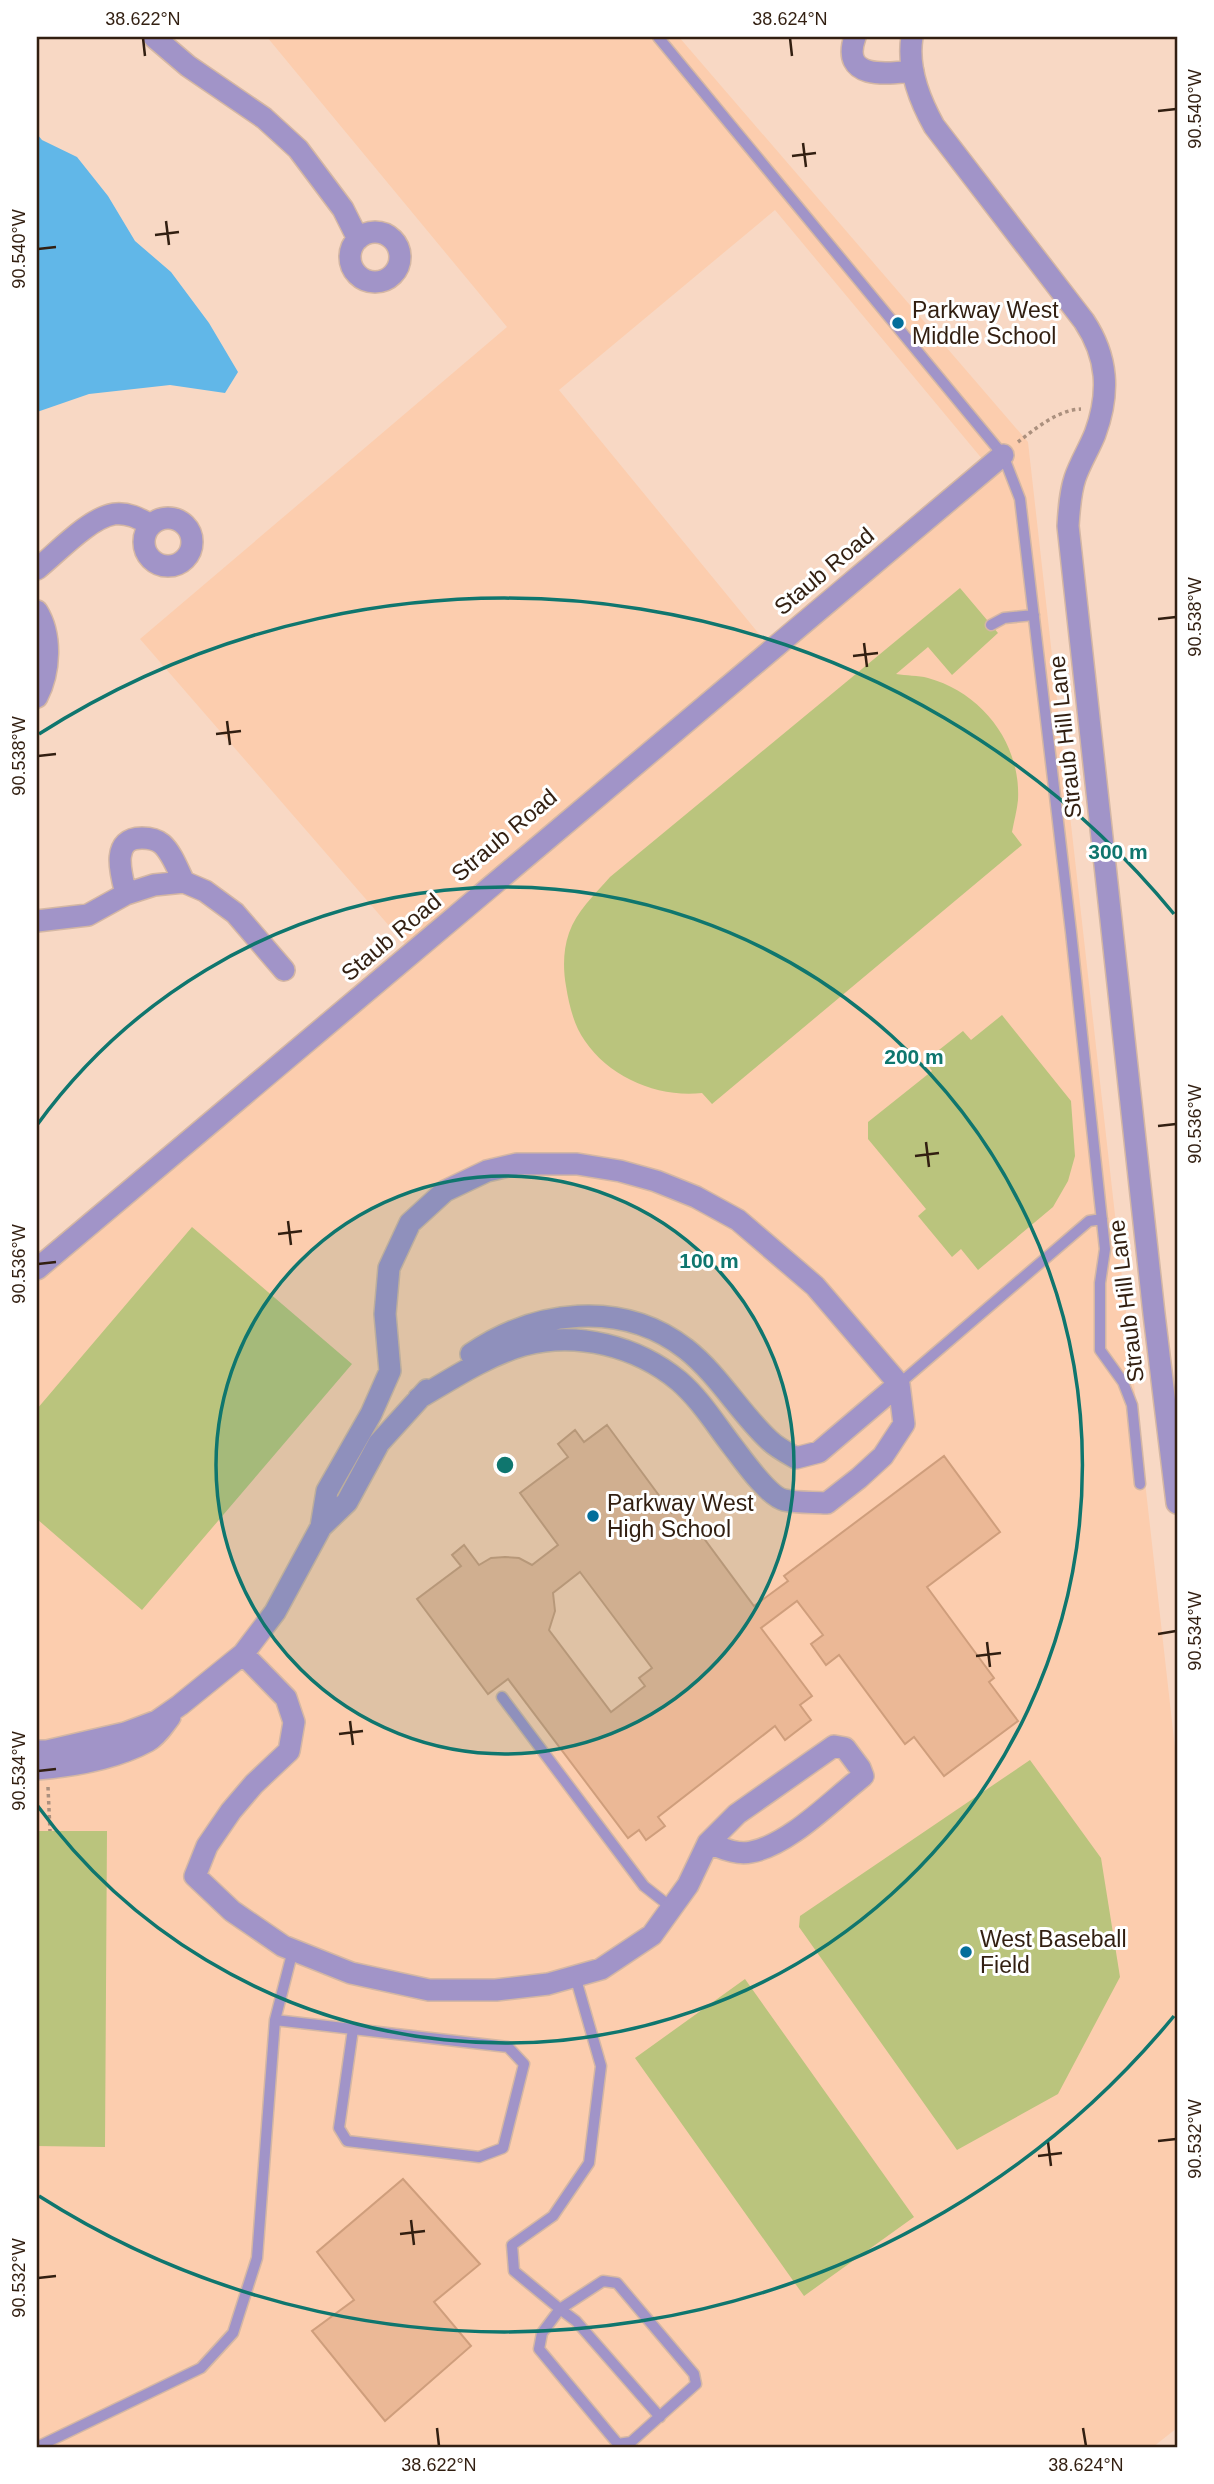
<svg xmlns="http://www.w3.org/2000/svg" width="1214" height="2484" font-family="Arial,sans-serif">
<rect width="100%" height="100%" fill="#f8d8c4"/>
<path fill="#fccdae" fill-rule="evenodd" d="M267,37H679L1028,442L1177,1766V2428L1153,2447H37V1265L417,958L140,639L507,327ZM775,210L993,472L778,657L559,390Z"/>
<path fill="#bac47d" d="M960,588L998,633L952,675L928,647L896,674C906,676 918,675 928,678C982,693 1021,743 1018,800C1017,810 1014,821 1012,832L1022,845L712,1104L702,1093C659,1098 610,1078 585,1041C574,1026 569,1005 566,986C563,969 563,950 569,933C576,912 595,894 610,877Z
M1002,1015L1071,1101L1075,1156L1068,1181L1053,1207L978,1270L961,1249L952,1257L918,1216L926,1209L868,1139V1122L932,1071L925,1061L963,1031L971,1040Z
M192,1227L352,1364L142,1610L37,1519V1409Z
M1030,1760L1101,1858L1120,1977L1058,2094L957,2150L799,1927L800,1916Z
M37,1831H107L105,2147L37,2146Z
M745,1979L914,2217L804,2296L635,2058Z"/>
<path fill="#61b7e8" d="M37,134L42,140L77,157L108,196L135,241L171,272L209,323L238,372L225,393L170,385L89,394L37,412Z"/>
<path fill="#ebb896" stroke="#cf9e7c" stroke-width="2" fill-rule="evenodd" d="M607,1425L672,1513L680,1506L754,1606L788,1581L784,1576L944,1456L1000,1532L927,1587L994,1678L989,1682L1018,1721L944,1776L914,1737L905,1744L839,1655L826,1665L811,1644L823,1635L797,1601L761,1628L812,1696L800,1705L811,1720L785,1740L775,1726L658,1817L665,1826L646,1840L639,1830L628,1838L508,1679L488,1694L417,1599L461,1566L452,1555L464,1545L479,1565L491,1558L505,1557L519,1558L532,1565L558,1545L520,1493L568,1457L558,1444L575,1430L584,1442ZM580,1572L652,1668L639,1678L645,1686L611,1712L549,1630L555,1611L553,1593Z
M403,2179L480,2264L434,2302L471,2346L385,2421L312,2331L354,2300L317,2252Z"/>
<g fill="none" stroke-linecap="round" stroke-linejoin="round">
<defs>
<path id="lane" d="M658,37L1003,455L1020,499L1071,932L1105,1249L1100,1283V1350L1123,1382L1132,1405L1140,1484
M991,625L1004,618L1034,615
M899,1384L1089,1221L1102,1219
M502,1697L644,1886L672,1908
M575,1976L601,2066L589,2163L553,2216L512,2245L514,2271L560,2309L542,2333L539,2349L618,2444L631,2442L696,2384L694,2374L617,2283L603,2281L560,2309L576,2321L660,2417
M275,2020L508,2047L524,2064L503,2148L479,2157L347,2141L339,2128L353,2029
M37,2447L201,2368L233,2333L257,2258L275,2020L293,1950"/>
<path id="street" d="M154,37L188,66L264,118L298,149L343,209L358,239
M855,37C840,80 887,74 913,71
M912,37C907,67 919,99 934,126L1084,321C1108,357 1110,393 1095,434C1089,449 1080,463 1075,478C1070,493 1069,510 1068,526L1154,1314L1177,1503
M350 257a25 25 0 1 1 50 0a25 25 0 1 1-50 0Z
M144 542a24 24 0 1 1 48 0a24 24 0 1 1-48 0Z
M37,569C57,553 89,518 114,514C128,512 140,519 151,525
M37,611C52,635 50,672 37,697
M126,894C121,874 110,838 142,838C149,838 156,839 162,844C172,853 178,870 184,882
M37,921L88,915L126,894L154,885L184,882L205,891L235,913L284,970
M37,1269L1003,455
M471,1354C535,1310 622,1299 686,1349C719,1375 739,1412 769,1440C776,1447 787,1453 796,1458L819,1452L899,1384
M321,1527L327,1491L371,1414L390,1371L385,1314L389,1268L410,1223L445,1191L487,1171L517,1164H577L620,1171L656,1181L696,1197L738,1220L815,1286L899,1384L904,1424L883,1456L859,1478L827,1503C813,1502 797,1503 784,1500C768,1496 743,1460 733,1447C716,1425 700,1399 679,1381C637,1346 577,1331 524,1345C486,1356 453,1378 419,1398
M243,1654L286,1698L294,1722L289,1751L254,1784L231,1811L207,1846L195,1876L232,1911L283,1946L351,1973L429,1990H496L548,1984L601,1969L652,1935L688,1885L708,1843L737,1814L834,1746L845,1748L860,1768L863,1776L857,1781C828,1804 788,1845 751,1852C736,1855 722,1848 708,1843
M37,1751H47L125,1733L157,1721L180,1705L243,1654L275,1612L321,1527L347,1502L379,1443L427,1390
M37,1769C74,1766 115,1759 148,1741C157,1736 164,1725 170,1717"/>
</defs>
<use href="#lane" stroke="#d4b7a4" stroke-width="13"/>
<use href="#street" stroke="#d4b7a4" stroke-width="24"/>
<path stroke="#ab907e" stroke-width="3.5" stroke-dasharray="3.5 3.5" stroke-linecap="butt" d="M1018,442C1036,428 1058,410 1081,409
M48,1787L50,1831"/>
<use href="#lane" stroke="#a194c8" stroke-width="10"/>
<use href="#street" stroke="#a194c8" stroke-width="21"/>
</g>
<path fill="none" stroke="#321f11" stroke-width="2.5" d="M143,38L145,56M790,38L792,56M1158,111L1176,109M803,143L806,167M792,156L816,153M166,221L169,245M155,235L179,232M38,249L56,247M1158,619L1176,617M864,643L867,667M853,656L878,653M227,721L230,745M216,734L241,731M38,756L56,754M1158,1126L1176,1124M926,1142L929,1167M915,1156L939,1153M288,1221L291,1245M278,1234L302,1231M38,1264L56,1262M1158,1634L1176,1631M987,1642L990,1667M976,1656L1001,1653M350,1721L353,1745M339,1734L363,1731M38,1771L56,1769M1158,2141L1176,2139M1048,2142L1051,2166M1038,2156L1062,2153M411,2220L414,2245M400,2234L425,2231M38,2278L56,2276M437,2428L439,2446M1083,2428L1086,2446"/>
<circle cx="505" cy="1465" r="289" fill="#0f766e" fill-opacity=".12"/>
<g fill="none" stroke="#0f766e" stroke-width="3.5">
<circle cx="505" cy="1465" r="289"/>
<path d="M37 1125A578 578 0 1 1 37 1805"/>
<path d="M1174 2016A867 867 0 0 1 39 2196M39 734A867 867 0 0 1 1174 914"/>
</g>
<g fill="#036f9b" stroke="#fff" stroke-width="2.5">
<circle cx="898" cy="323" r="7"/>
<circle cx="593" cy="1516" r="7"/>
<circle cx="966" cy="1952" r="7"/>
</g>
<g text-anchor="middle" stroke-width="6" stroke-linejoin="round" paint-order="stroke">
<g font-size="23" fill="#321f11" stroke="#fff" text-anchor="start">
<text x="912" y="318">Parkway West<tspan x="912" dy="26">Middle School</tspan></text>
<text x="607" y="1511">Parkway West<tspan x="607" dy="26">High School</tspan></text>
<text x="980" y="1947">West Baseball<tspan x="980" dy="26">Field</tspan></text>
</g>
<g font-size="23" fill="#321f11" stroke="#fff">
<text transform="translate(824 571) rotate(-40)" y="8">Staub Road</text>
<text transform="translate(1065 737) rotate(-96)" y="8">Straub Hill Lane</text>
<text transform="translate(504 835) rotate(-40)" y="8">Straub Road</text>
<text transform="translate(391 937) rotate(-40)" y="8">Staub Road</text>
<text transform="translate(1126 1301) rotate(-97)" y="8">Straub Hill Lane</text>
</g>
</g>
<circle cx="505" cy="1465" r="10" fill="#0f766e" stroke="#fff" stroke-width="3.5"/>
<g font-size="21" text-anchor="middle" font-weight="bold" fill="#0f766e" stroke="#fff" stroke-width="6" stroke-linejoin="round" paint-order="stroke">
<text x="1118" y="859">300 m</text>
<text x="914" y="1064">200 m</text>
<text x="709" y="1268">100 m</text>
</g>
<rect width="1214" height="2484" fill="none" stroke="#ffffff" stroke-width="77"/>
<rect x="38" y="38" width="1138" height="2408" fill="none" stroke="#321f11" stroke-width="2.5"/>
<g font-size="18" text-anchor="middle" fill="#321f11">
<text x="143" y="25">38.622°N</text>
<text x="790" y="25">38.624°N</text>
<text transform="translate(1195 109) rotate(-90)" y="6">90.540°W</text>
<text transform="translate(19 249) rotate(-90)" y="6">90.540°W</text>
<text transform="translate(1195 617) rotate(-90)" y="6">90.538°W</text>
<text transform="translate(19 756) rotate(-90)" y="6">90.538°W</text>
<text transform="translate(1195 1124) rotate(-90)" y="6">90.536°W</text>
<text transform="translate(19 1264) rotate(-90)" y="6">90.536°W</text>
<text transform="translate(1195 1631) rotate(-90)" y="6">90.534°W</text>
<text transform="translate(19 1771) rotate(-90)" y="6">90.534°W</text>
<text transform="translate(1195 2139) rotate(-90)" y="6">90.532°W</text>
<text transform="translate(19 2278) rotate(-90)" y="6">90.532°W</text>
<text x="439" y="2471">38.622°N</text>
<text x="1086" y="2471">38.624°N</text>
</g>
</svg>
